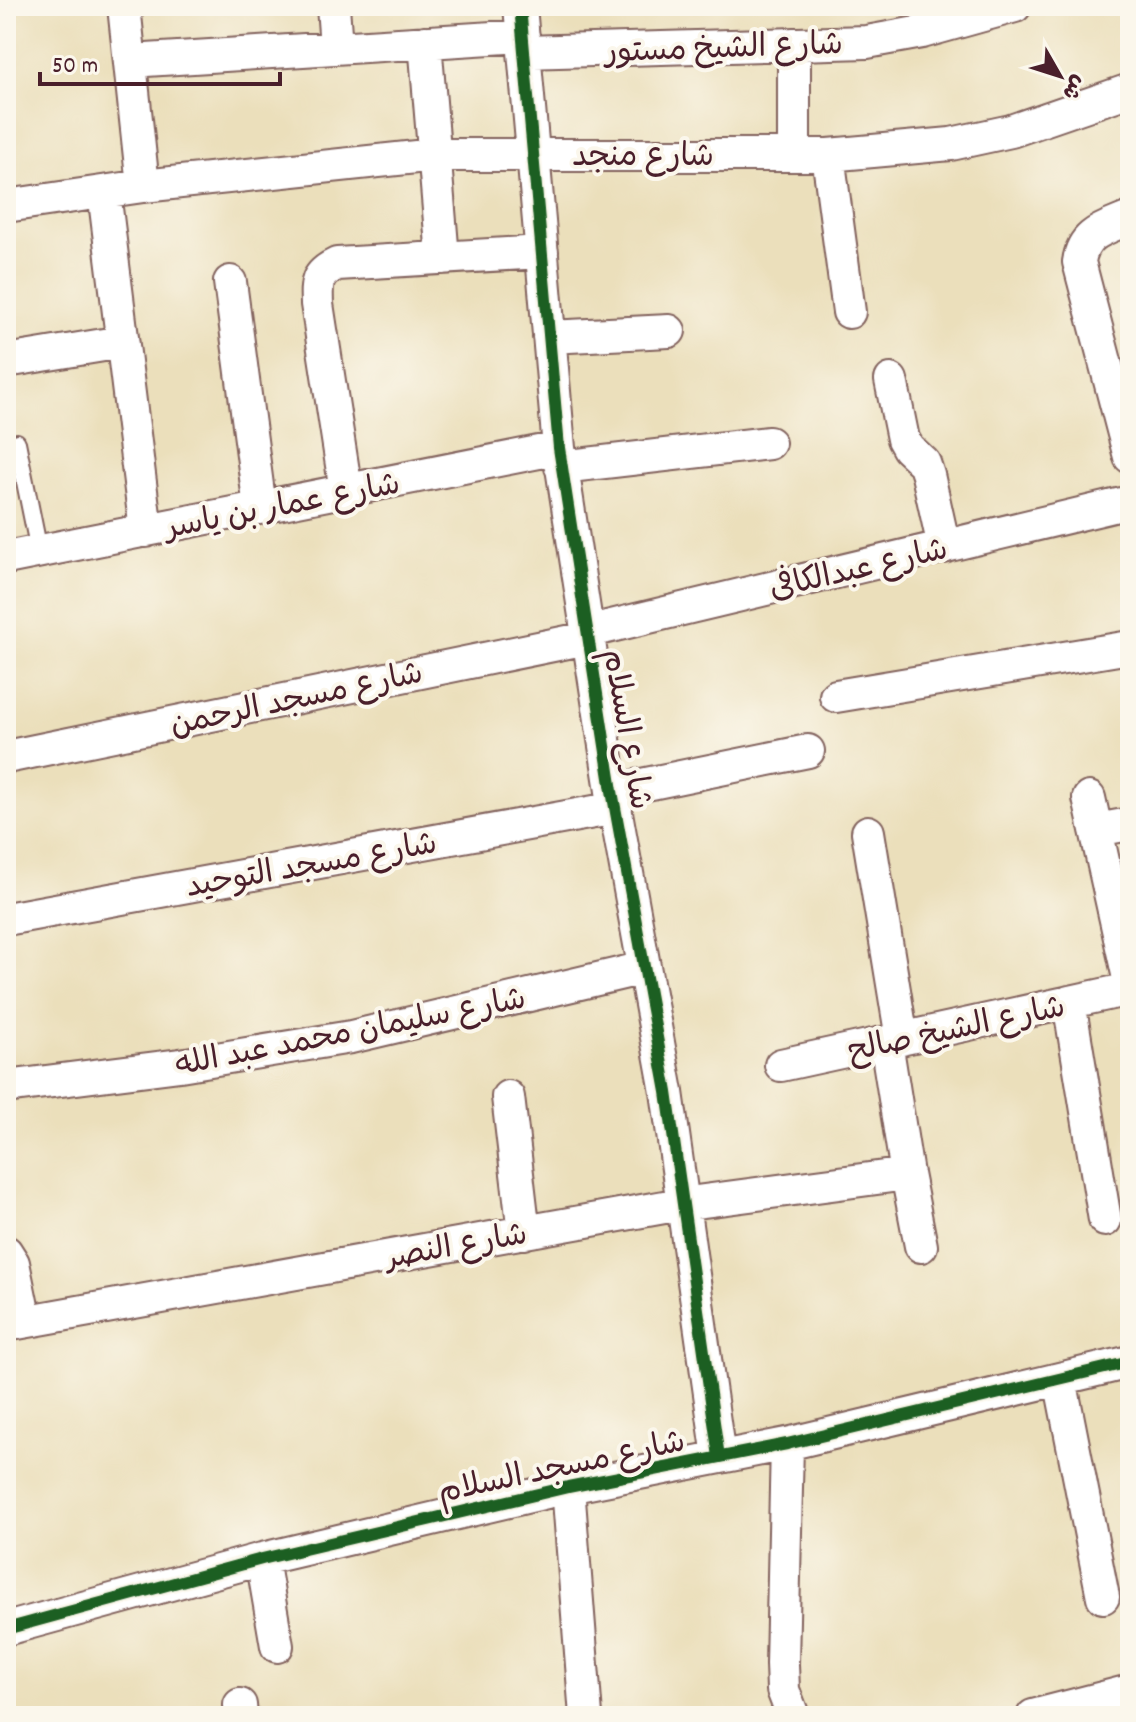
<svg xmlns="http://www.w3.org/2000/svg" width="1136" height="1722" font-family="Dekko,'Playpen Sans Arabic',sans-serif">
<rect width="100%" height="100%" fill="#fbf7ec"/>
<filter id="ink" filterUnits="userSpaceOnUse"><feTurbulence type="fractalNoise" baseFrequency=".0125" numOctaves="2"/><feDisplacementMap in="SourceGraphic" scale="16" xChannelSelector="R" yChannelSelector="G"/><feConvolveMatrix kernelMatrix="1 2 1 2 8 2 1 2 1" color-interpolation-filters="sRGB"/></filter>
<filter id="wash" filterUnits="userSpaceOnUse"><feTurbulence type="fractalNoise" baseFrequency=".006" numOctaves="4" result="noise"/><feDisplacementMap in="SourceGraphic" scale="32" xChannelSelector="R" yChannelSelector="G"/><feGaussianBlur stdDeviation="1.8" result="paint"/><feColorMatrix in="noise" values="0 0 0 0 0 0 0 0 0 0 0 0 0 0 0 0 0 1.4 0 .05"/><feComposite in="paint" operator="in"/></filter>
<g filter="url(#wash)">
<rect width="100%" height="100%" fill="#ebdfbb"/>
</g>
<g filter="url(#ink)">
<g fill="none" stroke-linecap="round" stroke-linejoin="round">
<defs>
<path id="lane" d="M17,442L39,551"/>
<path id="street" d="M124,6L143,186
M333,6L336,47
M520,6L559,448L612,791L667,1092L719,1457
M425,42L443,258
M794,44V155
M524,52L867,42L922,32L1015,6
M130,61L523,36
M828,155L849,312
M104,192L146,531
M6,206L143,186L435,155H828L951,144L1011,131L1130,90
M1130,218C1105,229 1083,232 1079,262L1130,457
M230,282L260,508
M549,337L669,331
M6,361L122,342
M891,380L903,439L908,448L924,463L928,475L944,547
M561,467L769,443
M346,491L317,304C316,282 316,274 337,264L542,252
M6,558L559,448
M586,632L1130,502
M836,696L1130,647
M6,757L587,638
M612,791L808,751
M1089,798L1130,983
M1096,830L1130,824
M868,832L902,1039
M6,919L616,808
M1069,1002L1105,1220
M886,1042L907,1174L921,1246
M781,1065L1130,989
M6,1087L180,1065L351,1037L644,968
M508,1097L524,1233
M6,1252L13,1263L25,1321
M6,1325L681,1204L907,1174
M1060,1379L1103,1597
M787,1444L782,1664L783,1690L793,1716
M568,1487L586,1716
M262,1559L277,1646
M6,1629L262,1559L568,1487L787,1444L1130,1362
M240,1705L241,1716
M1033,1716L1130,1691"/>
</defs>
<use href="#lane" stroke="#82625d" stroke-width="20"/>
<use href="#street" stroke="#82625d" stroke-width="36"/>
<use href="#lane" stroke="#fff" stroke-width="16"/>
<use href="#street" stroke="#fff" stroke-width="32"/>
<defs>
<path id="cycleway" d="M520,6L559,448L612,791L667,1092L719,1457
M6,1629L262,1559L568,1487L787,1444L1130,1362"/>
</defs>
<use href="#cycleway" stroke="#fbf7ec" stroke-width="17"/>
<use href="#cycleway" stroke="#1b5e20" stroke-width="12"/>
</g>
</g>
<g text-anchor="middle" stroke-width="8" stroke-linejoin="round" paint-order="stroke">
<g font-size="32" fill="#4a1f2b" stroke="#fbf7ec">
<text transform="translate(724 46) rotate(-2)" y="11">شارع الشيخ مستور</text>
<text x="643" y="165">شارع منجد</text>
<text transform="translate(282 504) rotate(-11)" y="11">شارع عمار بن ياسر</text>
<text transform="translate(858 567) rotate(-13)" y="11">شارع عبدالكافى</text>
<text transform="translate(296 697) rotate(-12)" y="11">شارع مسجد الرحمن</text>
<text transform="translate(629 729) rotate(80)" y="11">شارع السلام</text>
<text transform="translate(311 863) rotate(-10)" y="11">شارع مسجد التوحيد</text>
<text transform="translate(956 1027) rotate(-12)" y="11">شارع الشيخ صالح</text>
<text transform="translate(350 1030) rotate(-11)" y="11">شارع سليمان محمد عبد الله</text>
<text transform="translate(456 1244) rotate(-10)" y="11">شارع النصر</text>
<text transform="translate(561 1465) rotate(-12)" y="11">شارع مسجد السلام</text>
</g>
</g>
<rect width="1136" height="1722" fill="none" stroke="#fbf7ec" stroke-width="32"/>
<g transform="translate(1060 76) rotate(129)" stroke="#fbf7ec" stroke-width="6" paint-order="stroke">
<path d="M0-6L14 30L0 20L-14 30Z" fill="#4a1f2b"/>
<text y="-12" font-size="22" font-weight="bold" text-anchor="middle" fill="#4a1f2b">ش</text>
</g>
<path d="M40 72v12h240v-12" fill="none" stroke="#4a1f2b" stroke-width="4"/>
<text x="52" y="72" font-size="24" fill="#4a1f2b" stroke="#fbf7ec" stroke-width="6" paint-order="stroke">50 m</text>
</svg>
